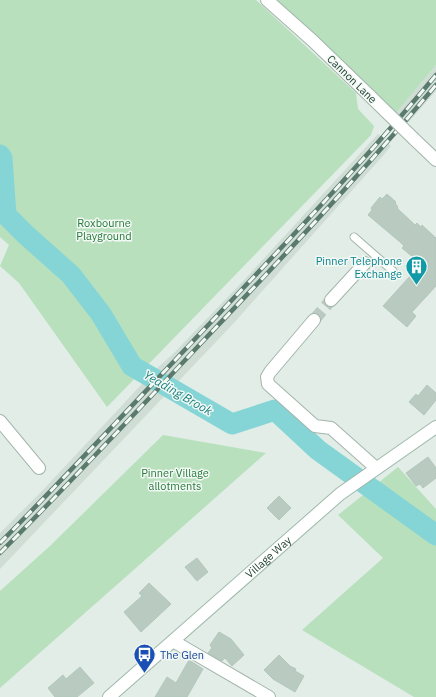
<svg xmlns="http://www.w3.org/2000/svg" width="436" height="697" font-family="'IBM Plex Sans',sans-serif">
<rect width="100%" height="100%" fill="#e1ede6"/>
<path fill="#cfddd5" d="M436,65V91L406,125L395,114Z
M378,134L391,146L381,158L232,325L0,569V533L41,492L156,369L173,354L246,278Z"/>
<path fill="#b8e0bd" d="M0,0H256L356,93L358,109L374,126L371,135L107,407L19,283L0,266L9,245L0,237Z
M276,0H436V65L395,114Z
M163,435L266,453L0,688V591L51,545Z
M398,467L436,509V697H414L302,630L383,558L338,515Z"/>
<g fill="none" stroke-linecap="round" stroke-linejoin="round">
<path stroke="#85d5d6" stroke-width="21" d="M0,155L2,158L6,215L25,234L71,275L101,314L132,366L232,424L275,410L318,450L436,535"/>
</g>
<path fill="#b9cbc1" stroke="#b3c7bc" d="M387,194L396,202L395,203L398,207L397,208L415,225L417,223L421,227L422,225L436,238V286L412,312L416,316L407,327L383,306L421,264L402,248L404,246L400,242L368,215L372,210L371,208L380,197L382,199Z
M427,385L436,393V400L424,415L409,402L416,394L418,396Z
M428,457L436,468V478L423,488L420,484L416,486L406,473Z
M279,496L291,508L279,520L267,508Z
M197,558L208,572L197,581L185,567Z
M149,583L171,604L141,632L124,612L142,596L139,593Z
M219,632L231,639L244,655L232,666L225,658L222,661L208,653L212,648L210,645Z
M279,655L290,666L296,669L295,671L304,676L295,692L273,679L264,670Z
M189,660L203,669L187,697H155L167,677L176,683Z
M80,667L94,683L77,697H55L48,688L63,675L66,679Z"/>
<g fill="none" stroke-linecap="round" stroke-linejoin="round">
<path stroke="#bacac2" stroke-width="12" stroke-dasharray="12 6" stroke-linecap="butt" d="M314,320L331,300"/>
<defs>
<path id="lane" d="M354,237L393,271"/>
<path id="street" d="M267,0L313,41L371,97
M414,139L436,160
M331,300L365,263
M314,320L270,372L267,377L268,384L315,426L331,428L376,468
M0,421L39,468
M173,641L269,697"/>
<g id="secondary">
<path id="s1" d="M109,697L340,494L436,427"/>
</g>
</defs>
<use href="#lane" stroke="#a3b5ac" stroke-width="9"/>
<use href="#street" stroke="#a3b5ac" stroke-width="14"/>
<use href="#secondary" stroke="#9fb9ac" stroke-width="14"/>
<use href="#lane" stroke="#fff" stroke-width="7"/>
<use href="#street" stroke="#fff" stroke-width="12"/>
<use href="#secondary" stroke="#fff" stroke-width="12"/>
<defs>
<path id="rail" d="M0,543C78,464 154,382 231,301C301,227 371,153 436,75
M0,553C70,483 137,411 205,339C284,256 362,173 436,85"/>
</defs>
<use href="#rail" stroke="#5a7a6d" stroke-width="4.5"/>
<use href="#rail" stroke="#f2f9f4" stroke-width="3" stroke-dasharray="9" stroke-linecap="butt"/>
<defs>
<path id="street-bridge" d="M371,97L414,139"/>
</defs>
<use href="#street-bridge" stroke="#a3b5ac" stroke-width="14" stroke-linecap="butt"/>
<use href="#street-bridge" stroke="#fff" stroke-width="12"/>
</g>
<defs>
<symbol id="building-pin" viewBox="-11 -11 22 30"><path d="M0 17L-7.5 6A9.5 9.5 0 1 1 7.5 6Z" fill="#0f9aa8" stroke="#f2f9f4"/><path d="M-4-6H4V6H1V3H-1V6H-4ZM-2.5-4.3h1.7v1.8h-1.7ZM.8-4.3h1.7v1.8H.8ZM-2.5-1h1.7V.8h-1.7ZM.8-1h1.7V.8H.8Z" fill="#fff"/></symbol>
<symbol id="bus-pin" viewBox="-11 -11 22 30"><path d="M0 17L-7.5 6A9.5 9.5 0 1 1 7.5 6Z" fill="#1a4fb4" stroke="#f2f9f4"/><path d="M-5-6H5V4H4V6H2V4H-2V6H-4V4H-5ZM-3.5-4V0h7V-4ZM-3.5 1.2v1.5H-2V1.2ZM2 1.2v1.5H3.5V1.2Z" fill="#fff"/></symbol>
</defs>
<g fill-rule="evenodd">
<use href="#building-pin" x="404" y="254" width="25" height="34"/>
<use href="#bus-pin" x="132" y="642" width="25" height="34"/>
</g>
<g text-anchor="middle" stroke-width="3" stroke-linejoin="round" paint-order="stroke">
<g font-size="11" fill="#203f32" stroke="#f2f9f4">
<text transform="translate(352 79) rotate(44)" y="4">Cannon Lane</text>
<text dy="4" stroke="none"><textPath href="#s1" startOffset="212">Village Way</textPath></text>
</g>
<g font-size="11" fill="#27793b" stroke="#f2f9f4">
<text x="104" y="227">Roxbourne<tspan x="104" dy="13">Playground</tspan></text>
<text x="175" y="477">Pinner Village<tspan x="175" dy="13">allotments</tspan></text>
</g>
<g font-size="11" fill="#0d838f" stroke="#f2f9f4" text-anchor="end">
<text x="402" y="265">Pinner Telephone<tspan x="402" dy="13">Exchange</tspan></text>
</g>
<g font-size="11" fill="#164399" stroke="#f2f9f4" text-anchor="start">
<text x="160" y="659">The Glen</text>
</g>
<g font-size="12" font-style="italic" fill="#167d7f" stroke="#f2f9f4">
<text transform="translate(178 393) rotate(30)" y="4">Yeading Brook</text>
</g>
</g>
</svg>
